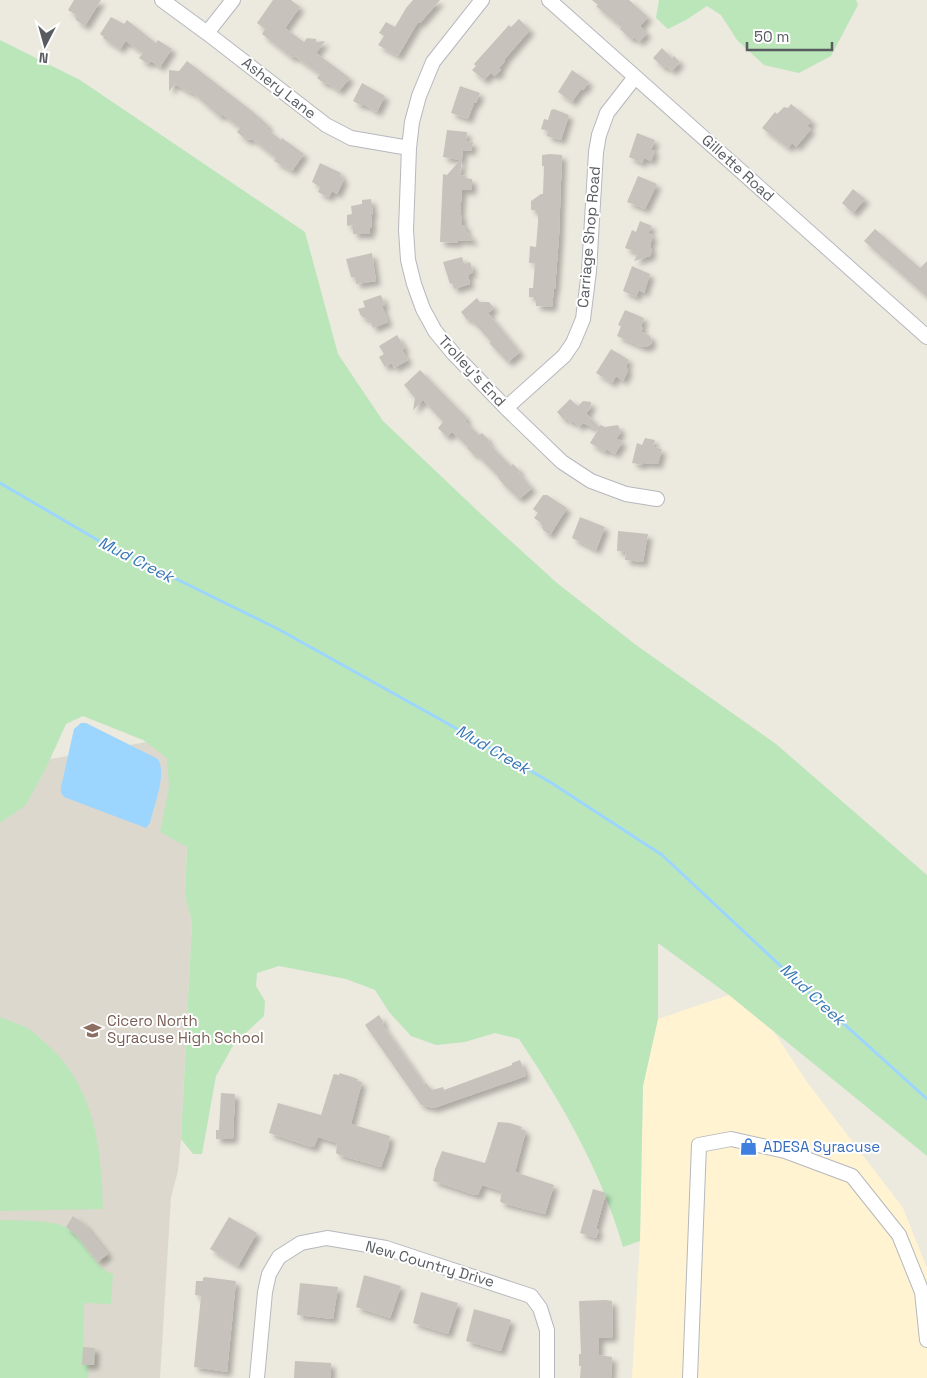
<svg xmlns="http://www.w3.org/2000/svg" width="927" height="1378" font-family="'Space Grotesk',sans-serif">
<defs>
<filter id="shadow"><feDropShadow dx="4.5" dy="4.5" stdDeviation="2.5" flood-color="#0004"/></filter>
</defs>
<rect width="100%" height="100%" fill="#ece9df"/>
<path fill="#fff3d1" d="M729,995L774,1032L807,1082L903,1208L927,1268V1378H632L640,1240L643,1086L658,1019Z"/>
<path fill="#dcd8ce" d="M186,735L187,847L185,896L192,922L181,1139L178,1171L171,1197L160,1378H0V768Z"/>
<path fill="#bbe6ba" d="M659,0H856L858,5L831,56L799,73L764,65L737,40L721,15L707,6L686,20L668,29L656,18Z
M0,40L80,80L305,232L338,354L383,421L482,515L557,583L636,645L776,744L927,875V1156L729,995L658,943V1019L643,1086L640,1241L623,1247C601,1171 563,1105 519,1039L495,1033L465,1042L436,1045L411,1036L389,1012L375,990L346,979L279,966L257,973L256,986L265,1001L264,1016L234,1044L216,1076L202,1154H193L181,1139L192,922L185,896L187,847L160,832L169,787L167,758L143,740L83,716L66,724L47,766L26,805L0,823Z
M0,1017C8,1020 17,1023 25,1027C32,1030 38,1036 43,1041C94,1083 102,1147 103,1209L0,1211Z
M0,1220C19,1221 49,1219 66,1227C85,1238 93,1268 113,1274L111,1304L84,1303L83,1347L95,1348L94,1365H89L88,1378H0Z"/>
<path fill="#9cd6ff" d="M81,723H86L158,759C167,775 154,805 150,823L146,828L64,797C60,792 60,789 62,783L74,729Z"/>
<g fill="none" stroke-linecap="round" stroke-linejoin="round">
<path stroke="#9cd6ff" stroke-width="3" d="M0,483L101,542L278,629L443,721L550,782L662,855L802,986L927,1099"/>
</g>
<path fill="#c7c3bc" filter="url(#shadow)" d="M74,0H101L85,26L76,20V15L68,10Z
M273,0H291L300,7L285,28L304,42L307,38L316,39V42L325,41L316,53L350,78L339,91L327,83L325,84L317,78L320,74L300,60L294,56L292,58L262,34L265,29L257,23Z
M413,0H440L420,23L418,22L398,56L378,45L384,36L379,33L386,22L395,27L406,8Z
M592,0H629L648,17L640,26L647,33L639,42L634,37L631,39L620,29L621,27L596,6L598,5Z
M111,17L124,24L127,20L156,43L158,40L172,49L160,67L151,61L148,64L139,58L143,53L127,42H125L120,49L103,38L104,37L100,34Z
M519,19L530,30L504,60L505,61L499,68L501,70L495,76L491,73L484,80L472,70L476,66L474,64L509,25L511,27Z
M662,48L672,58L674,56L680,62L672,71L666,66L664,68L653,58Z
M187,61L252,111L269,126L266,128L281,140L282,138L304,154L292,171L274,161L276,158L252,139L246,140L237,132L240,128L222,114L220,117L192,92L191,93L175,84L169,91V70L179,71Z
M572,70L589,82L583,90L581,89L572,102L558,92Z
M362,83L385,96L377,112L363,104L362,106L353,101Z
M460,86L480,93L476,103H474L468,119L451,113Z
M791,104L812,121L807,126L811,129L796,147L792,143L788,148L762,128L775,112L777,114L784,107L788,108Z
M554,109L569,115L561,140L547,136L548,131L541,129L544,119L548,120L551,110Z
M447,130L467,132L466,141L473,142L471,151L463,150L460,175L465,176V178L472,179V190H462L460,215H462V225H466V231L474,241L457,240L458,243L440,242L443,174L447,175L460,160L443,157Z
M637,133L655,140L651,150L655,151L651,161L644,158L642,163L629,157Z
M550,154L562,155L559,236L555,289H554L552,307L536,306V297H529V288H533L535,263H529L530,246L536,247L538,222V211L531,210V201L541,194H543L544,166H542V155Z
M320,163L341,173L340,176L344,179L337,194L332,191L329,197L326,196L318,192L320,187L312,182Z
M638,176L657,184L645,209L627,202Z
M853,189L865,199L853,213L842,203Z
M371,199L373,215H371L372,228H370V234H353V225L347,226V215L352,214L351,206L362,204V200Z
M640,221L652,226L648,233L653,235L650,245L652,251L650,256L634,261L638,253L625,248L632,230L636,232Z
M875,229L920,268L927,261V297L864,241Z
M372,253L376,281L356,284L355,277H351L346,259Z
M462,257L464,264L470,262L473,272L468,275L470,284L454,289L452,283L450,284L443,262Z
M632,266L650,274L644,293L639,290L636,297L623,291Z
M381,295L385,305L382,306L388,322L373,328L370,321L361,316L358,309L365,307L363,301Z
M477,298L480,302H489L494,308L488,313L520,352L508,362L489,343L491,342L478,327L469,318L467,320L461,312Z
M625,310L644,318L641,326L643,328L641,332L649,335L652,340L651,344L647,347H642L617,336L621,326L618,325Z
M397,335L405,348L402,350L408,360L394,368L392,363L385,367L379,357L384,354L379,346Z
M611,349L629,360L626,365L628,371L623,381L616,376L612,383L596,373Z
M420,370L467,418L465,421L479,435L482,433L489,440L488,442L496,451L511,466L513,464L520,471L519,473L532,488L522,497L518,498L505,486L498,478L499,477L476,454L474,455L467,448L468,447L452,432L447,437L438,428L443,422L423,400L413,410L415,398L404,385Z
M570,399L578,406L583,401L591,402L590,409L586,413L599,427L600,425L605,427L618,425L621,432L616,439L623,441L615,454L606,449L605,452L590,443L598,430L583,423L579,427L573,421L571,423L566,418L564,420L557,412Z
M645,438L655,440L653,447L662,449L658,464L643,463V465L632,463L637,443L642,445Z
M543,495H547L567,508L550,535L543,530L541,523L534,518L538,513L533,509Z
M580,517L605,527L596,550L572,538Z
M618,531L648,534L643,562L625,560L626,552L617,551Z
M379,1015L384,1023L382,1024L424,1084L426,1083L432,1090L443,1087L444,1090L512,1065V1063L520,1060L526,1076L434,1108L421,1105L365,1025Z
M340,1073L358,1079L357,1081L362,1082L351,1124L390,1136L388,1148L381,1167L339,1155L336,1153L337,1143L318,1137L314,1147H311L269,1133L278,1103L321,1115L333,1076L334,1074L339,1075Z
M221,1093L235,1094L233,1139H216V1130H219Z
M498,1122L510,1123L522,1127L521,1129L526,1131L515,1172L554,1185L545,1214L502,1203L500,1201L502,1191L482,1185L478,1195H475L433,1181L435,1169L442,1151L485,1163Z
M593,1189L606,1193L596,1229L599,1230L596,1238L580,1233Z
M73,1216L84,1224L108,1254L98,1262L76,1235L66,1227Z
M229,1217L257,1233L238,1266L210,1249Z
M364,1275L401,1286L390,1318L356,1307Z
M205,1277L236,1281L227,1372L194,1367L201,1296L195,1295L196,1281H203V1278Z
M300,1283L338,1287L333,1319L297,1315Z
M421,1292L458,1303L448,1334L413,1323Z
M606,1300L612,1301L613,1337L599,1338V1355L612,1357L611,1378H580L581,1366H579V1354H581L579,1301Z
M474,1309L511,1320L501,1351L466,1341Z
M83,1347L95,1348L94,1365H82Z
M295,1361L331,1363V1378H294Z"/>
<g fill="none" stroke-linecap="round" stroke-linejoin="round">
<defs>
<path id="minor" d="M162,0L207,33L326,125L351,138L409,148
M482,0L433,62L419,96L412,122L409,148L406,230L408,260L414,284L423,309L435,331L453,353L506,408L562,462L591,481L626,494L657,499
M549,0L927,337
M207,33L233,0
M506,408L564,356L573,343L583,319L589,271L596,152L599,135L607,113L635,77
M257,1378L265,1292L269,1274L279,1257L301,1243L327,1238L386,1248L531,1296L540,1308L547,1330V1378
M690,1378L699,1145L731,1139L785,1151L852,1176L899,1235L922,1292L927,1340"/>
</defs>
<use href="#minor" stroke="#b5b8bd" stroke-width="16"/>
<use href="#minor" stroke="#fff" stroke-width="14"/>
</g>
<defs>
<symbol id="school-bare" viewBox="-9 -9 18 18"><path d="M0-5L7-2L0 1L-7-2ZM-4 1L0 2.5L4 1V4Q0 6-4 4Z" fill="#8d6e63" stroke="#fff" stroke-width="2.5" paint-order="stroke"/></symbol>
<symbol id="shop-bare" viewBox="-9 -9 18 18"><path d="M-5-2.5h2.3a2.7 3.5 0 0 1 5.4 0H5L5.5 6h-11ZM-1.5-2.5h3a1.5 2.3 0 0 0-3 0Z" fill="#3f7fe0" stroke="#fff" stroke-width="2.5" paint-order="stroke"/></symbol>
</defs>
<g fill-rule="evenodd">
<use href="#school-bare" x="80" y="1018" width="25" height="25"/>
<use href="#shop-bare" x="736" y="1134" width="25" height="25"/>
</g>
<g text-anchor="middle" stroke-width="4" stroke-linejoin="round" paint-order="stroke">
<g font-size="15" fill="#585c61" stroke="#fff">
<text transform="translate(279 88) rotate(38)" y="5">Ashery Lane</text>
<text transform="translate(738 168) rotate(42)" y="5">Gillette Road</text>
<text transform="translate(589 237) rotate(-85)" y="5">Carriage Shop Road</text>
<text transform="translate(472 371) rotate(47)" y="5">Trolley's End</text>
<text transform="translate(430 1264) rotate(16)" y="5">New Country Drive</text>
</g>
<g font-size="15" fill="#785e54" stroke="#fff" text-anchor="start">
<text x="107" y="1026">Cicero North<tspan x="107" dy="17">Syracuse High School</tspan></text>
</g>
<g font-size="15" fill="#366cbe" stroke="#fff" text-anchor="start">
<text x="763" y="1152">ADESA Syracuse</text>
</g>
<g font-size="16" font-style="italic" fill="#3777b4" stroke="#fff">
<text transform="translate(136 559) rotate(27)" y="6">Mud Creek</text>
<text transform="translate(493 749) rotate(30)" y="6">Mud Creek</text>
<text transform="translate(813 994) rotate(43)" y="6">Mud Creek</text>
</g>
</g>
<g transform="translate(45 45) rotate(186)" stroke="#ffffff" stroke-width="4" paint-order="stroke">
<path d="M0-4L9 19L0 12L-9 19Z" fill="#585c61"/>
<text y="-8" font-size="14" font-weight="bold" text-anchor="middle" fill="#585c61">N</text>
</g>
<path d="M747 42v8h85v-8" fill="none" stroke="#585c61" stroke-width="2.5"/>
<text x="754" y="42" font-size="15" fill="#585c61" stroke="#ffffff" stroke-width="4" paint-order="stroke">50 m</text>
</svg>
